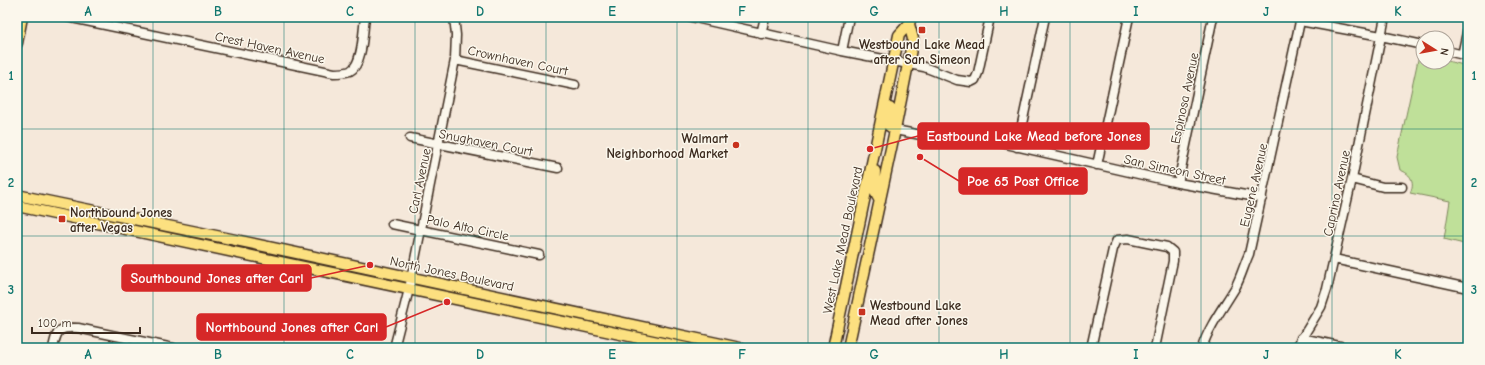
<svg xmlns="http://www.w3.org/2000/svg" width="1485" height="365" font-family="'Comic Neue',sans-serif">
<rect width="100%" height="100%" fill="#f5e8da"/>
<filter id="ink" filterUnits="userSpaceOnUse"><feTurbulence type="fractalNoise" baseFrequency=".025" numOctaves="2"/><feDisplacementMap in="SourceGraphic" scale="8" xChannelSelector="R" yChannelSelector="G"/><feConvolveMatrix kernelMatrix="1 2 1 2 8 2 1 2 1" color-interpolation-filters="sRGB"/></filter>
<g filter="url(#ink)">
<path fill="#bfe099" stroke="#7d855c" d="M1419,55L1423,56V62L1447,61L1468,66V245L1444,239L1450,201L1410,193C1415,183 1412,174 1400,170L1397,157Z"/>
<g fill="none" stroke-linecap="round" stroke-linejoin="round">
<defs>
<path id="minor" d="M67,17L334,73C339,73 345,73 350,71C363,65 363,30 365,17
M691,17L842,51L924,67L957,80L971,82L975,80L978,73L990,17
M1300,21L1381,36L1423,45
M761,34L765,17
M842,51L849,17
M1447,51L1468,56
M1462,55L1468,28
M455,60L575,85
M895,130L921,135L971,136L1178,183L1262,198
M410,138L558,168
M1017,147L1045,17
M1097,165L1129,17
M1352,179L1383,187H1402
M1178,183L1213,17
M392,224L539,255
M1334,259L1468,288
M1301,338L1349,348
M53,348C57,330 58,327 78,328L173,348
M394,348L409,289L455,60L456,35L454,17
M1091,348L1113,249L1117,240L1128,239L1167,247L1173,252V261L1155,348
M1202,348C1209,326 1223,308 1235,288C1241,277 1244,265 1249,254L1301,17
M1296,348L1321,307L1327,289L1352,179L1385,17"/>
<path id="major" d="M17,43L22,17
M890,108L887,120L888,125L895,130
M875,171L874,190L880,201
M17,195L231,239L740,348
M17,206L686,348
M833,348L899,35L909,24
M848,348L895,130L913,39L909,24L911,17"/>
</defs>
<use href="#minor" stroke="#3b2a1e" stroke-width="11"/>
<use href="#major" stroke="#3b2a1e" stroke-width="13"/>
<use href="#minor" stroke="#fbf7ec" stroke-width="8"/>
<use href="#major" stroke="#fce080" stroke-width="10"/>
</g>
</g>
<path fill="none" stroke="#0f766e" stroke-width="1" stroke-opacity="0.55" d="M153,17V348M284,17V348M415,17V348M546,17V348M677,17V348M808,17V348M939,17V348M1070,17V348M1201,17V348M1332,17V348M17,129H1468M17,236H1468"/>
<g fill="#c8321e" stroke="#fbf7ec" stroke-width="1.5">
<rect x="918" y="26" width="8" height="8" rx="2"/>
<circle cx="736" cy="145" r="4"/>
<rect x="58" y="215" width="8" height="8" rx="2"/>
<rect x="858" y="308" width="8" height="8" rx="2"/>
</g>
<g text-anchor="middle" stroke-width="3" stroke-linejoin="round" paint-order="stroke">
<g font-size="13" font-weight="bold" fill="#3b2a1e" stroke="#fbf7ec" text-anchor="start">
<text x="922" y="49" text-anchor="middle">Westbound Lake Mead<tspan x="922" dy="15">after San Simeon</tspan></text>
<text x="728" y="143" text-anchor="end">Walmart<tspan x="728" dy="15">Neighborhood Market</tspan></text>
<text x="70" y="217">Northbound Jones<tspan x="70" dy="15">after Vegas</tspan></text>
<text x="870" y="310">Westbound Lake<tspan x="870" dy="15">Mead after Jones</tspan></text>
</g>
<g font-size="13" fill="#3b2a1e" stroke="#fbf7ec">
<text transform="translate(270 47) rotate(12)" y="5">Crest Haven Avenue</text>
<text transform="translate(518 60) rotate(12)" y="5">Crownhaven Court</text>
<text transform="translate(1184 98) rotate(-78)" y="5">Espinosa Avenue</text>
<text transform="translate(486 142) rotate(11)" y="5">Snughaven Court</text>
<text transform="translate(1175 169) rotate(12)" y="5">San Simeon Street</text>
<text transform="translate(419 181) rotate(-78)" y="5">Carl Avenue</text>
<text transform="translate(1253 185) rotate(-77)" y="5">Eugene Avenue</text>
<text transform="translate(1336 193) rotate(-78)" y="5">Caprino Avenue</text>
<text transform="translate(468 227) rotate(12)" y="5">Palo Alto Circle</text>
<text transform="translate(842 240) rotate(-78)" y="5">West Lake Mead Boulevard</text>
<text transform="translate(452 273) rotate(12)" y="5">North Jones Boulevard</text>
</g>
</g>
<path fill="none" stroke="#d62828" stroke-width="1.5" d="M870 149L918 136M920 157L959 181M370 265L311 278M447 302L386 327"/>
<g fill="#d62828" stroke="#fbf7ec" stroke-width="1.5">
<circle cx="870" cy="149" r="4"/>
<circle cx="920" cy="157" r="4"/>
<circle cx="370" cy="265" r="4"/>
<circle cx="447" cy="302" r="4"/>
</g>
<g fill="#d62828" stroke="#d62828" stroke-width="1.5">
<rect x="918" y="123" width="231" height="26" rx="4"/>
<rect x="959" y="168" width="128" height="26" rx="4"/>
<rect x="122" y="265" width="189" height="26" rx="4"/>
<rect x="197" y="314" width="189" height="26" rx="4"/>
</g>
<g font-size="14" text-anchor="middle" font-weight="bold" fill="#fff">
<text x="1034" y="141">Eastbound Lake Mead before Jones</text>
<text x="1023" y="186">Poe 65 Post Office</text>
<text x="217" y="283">Southbound Jones after Carl</text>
<text x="292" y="332">Northbound Jones after Carl</text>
</g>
<rect width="1485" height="365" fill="none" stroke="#fbf7ec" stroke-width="44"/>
<g transform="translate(1435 50) rotate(101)"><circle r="19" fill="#fbf7ec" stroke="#aea59a"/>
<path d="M0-3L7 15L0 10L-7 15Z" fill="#c8321e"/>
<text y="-6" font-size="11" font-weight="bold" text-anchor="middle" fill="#3b2a1e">N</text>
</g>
<path d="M32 327v6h108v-6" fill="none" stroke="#3b2a1e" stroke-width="2"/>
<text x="38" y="327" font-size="12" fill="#3b2a1e" stroke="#fbf7ec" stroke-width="3" paint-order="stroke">100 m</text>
<rect x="22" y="22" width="1441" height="321" fill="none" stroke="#0f766e" stroke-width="1.5"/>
<g font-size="13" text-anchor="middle" font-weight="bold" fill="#0f766e">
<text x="88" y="16">A</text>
<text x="218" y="16">B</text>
<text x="350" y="16">C</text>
<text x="480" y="16">D</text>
<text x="612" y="16">E</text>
<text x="742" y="16">F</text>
<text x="874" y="16">G</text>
<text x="1004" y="16">H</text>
<text x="1136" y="16">I</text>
<text x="1266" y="16">J</text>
<text x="1398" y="16">K</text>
<text x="11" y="80">1</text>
<text x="1474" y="80">1</text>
<text x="11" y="187">2</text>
<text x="1474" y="187">2</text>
<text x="11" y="294">3</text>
<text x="1474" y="294">3</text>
<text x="88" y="359">A</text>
<text x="218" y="359">B</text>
<text x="350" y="359">C</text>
<text x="480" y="359">D</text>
<text x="612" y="359">E</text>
<text x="742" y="359">F</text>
<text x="874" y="359">G</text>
<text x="1004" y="359">H</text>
<text x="1136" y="359">I</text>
<text x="1266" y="359">J</text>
<text x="1398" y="359">K</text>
</g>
</svg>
